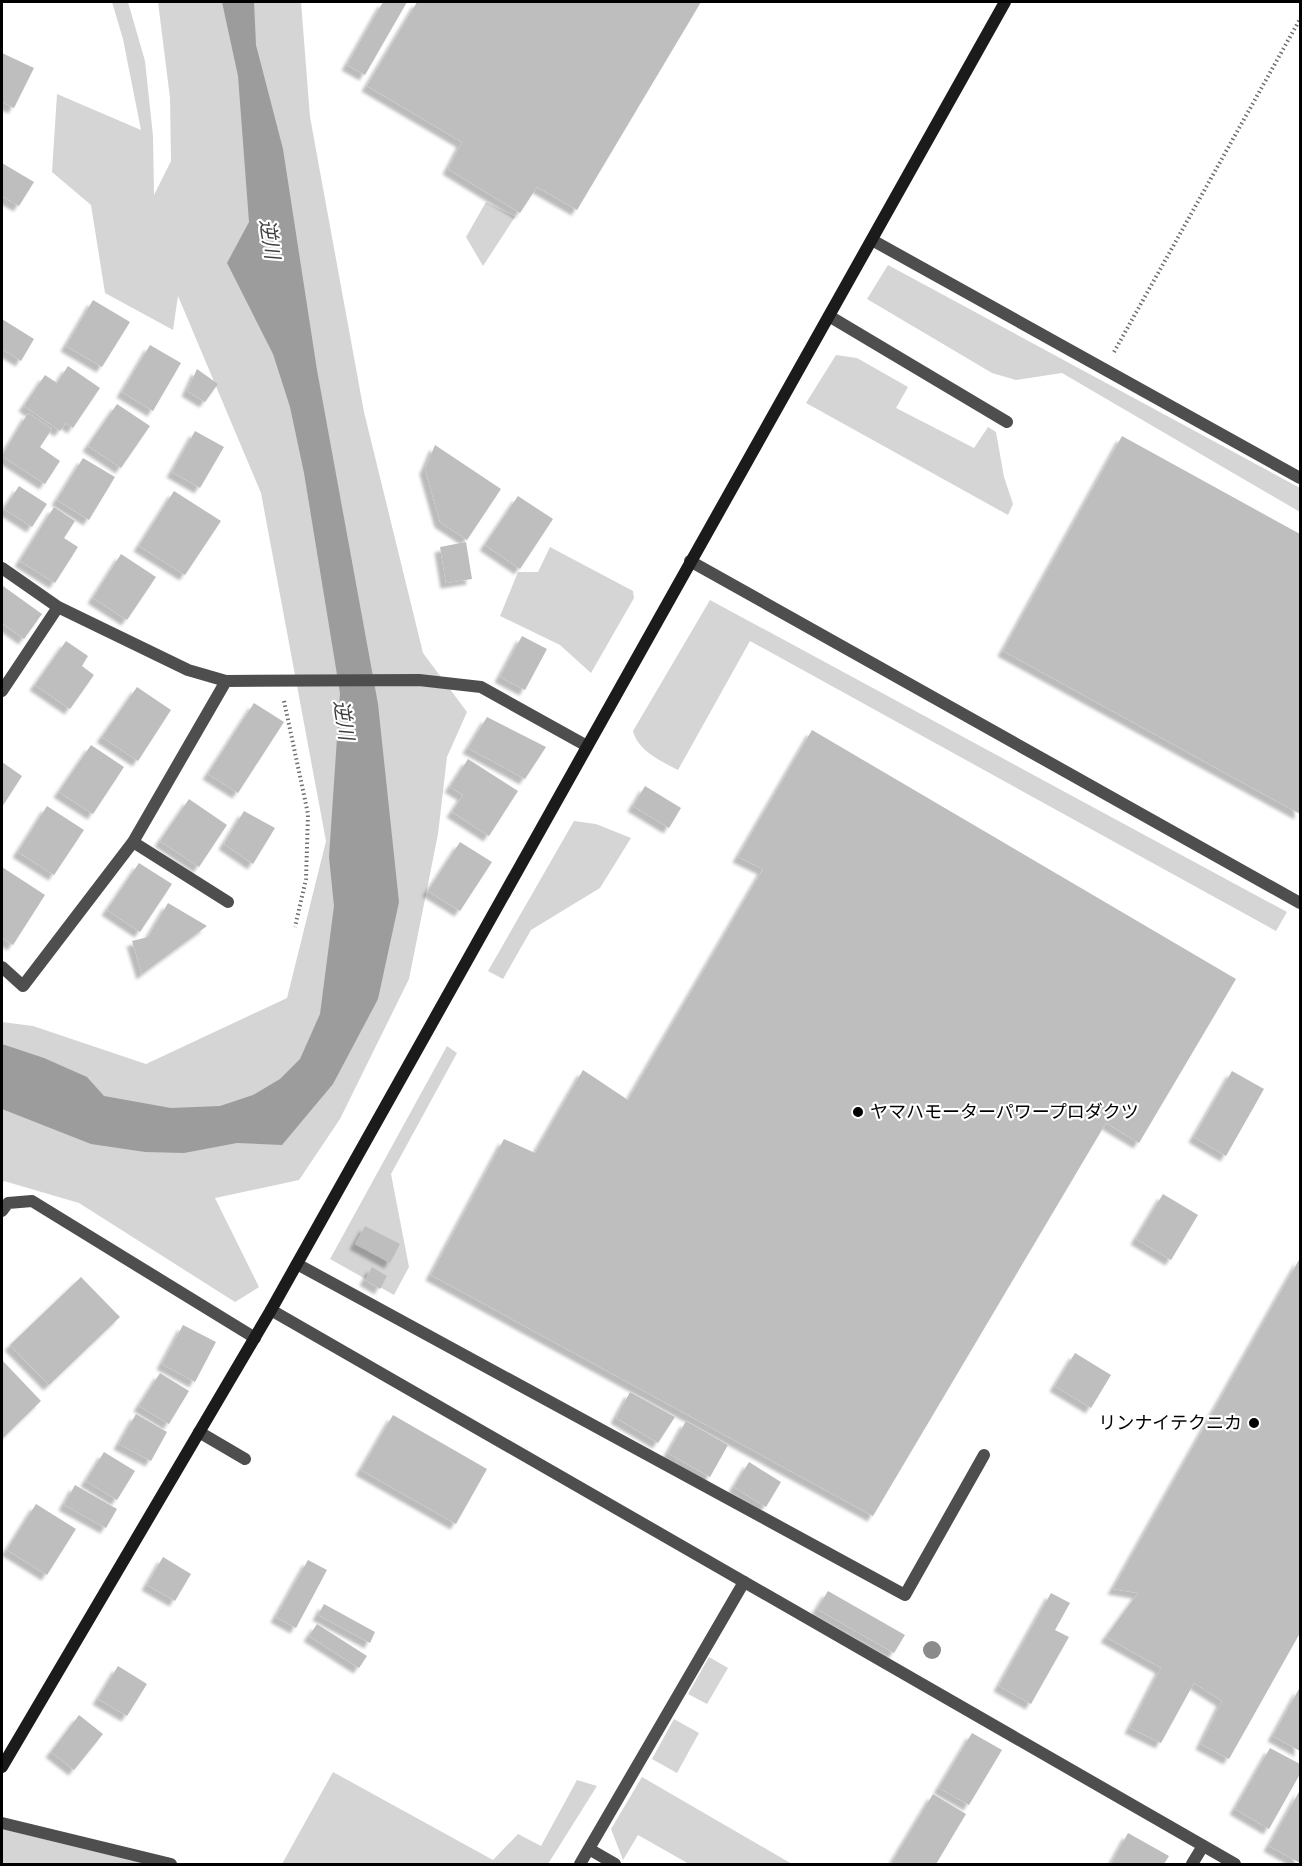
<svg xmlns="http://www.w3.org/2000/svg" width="1302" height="1866" font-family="Ubuntu,'Noto Sans JP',sans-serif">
<defs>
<filter id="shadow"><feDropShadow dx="-5.5" dy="5.5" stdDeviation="1.5" flood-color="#0004"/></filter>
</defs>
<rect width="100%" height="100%" fill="#fff"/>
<path fill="#d5d5d5" d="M112,2H128L145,61L153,136L154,195L171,161L170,98L158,2H301L310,117L364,412L423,653L467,712L447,757L438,834L409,979L340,1119L299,1180L215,1198L259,1287L235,1302L79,1203L4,1181L2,1184V1022L33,1026L146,1064L287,998L326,841L261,493L178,296L173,330L105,293L91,205L52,172L57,94L141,130L123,39Z
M486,202L515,217L483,266L466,237Z
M888,265L1300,488V512L1062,373L1016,380L992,373L867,299Z
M836,355L857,358L908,387L896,408L974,448L988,427L996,432L1004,477L1013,504L1008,515L806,403Z
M550,547L633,591L634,598L591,673L560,645L500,616L518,572H538Z
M710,600L1287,912L1276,931L750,641L678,770C661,761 638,751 633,731Z
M574,821L596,824L631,838L600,888L531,930L503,979L488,971Z
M447,1046L457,1053L391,1174L409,1267L394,1295L330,1259Z
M709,1657L728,1668L707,1704L688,1694Z
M674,1719L699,1733L677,1773L652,1759Z
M333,1772L493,1860L518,1834L541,1846L577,1780L597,1786L548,1864H282Z
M642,1777L792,1864H689L638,1835L623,1860L611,1829Z
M2,1829L147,1864H2Z"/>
<path fill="#9c9c9c" d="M222,2H254L256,45L283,149L317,370L378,704L399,902L378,999L333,1084L282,1145L237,1143L184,1153L145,1152L91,1144L2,1109V1044L44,1058L87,1077L104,1096L171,1108L220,1106L253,1095L280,1079L300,1059L320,1014L334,906L329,857L340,693L304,473L290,407L273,354L227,263L249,222L238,76Z"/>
<path fill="#bebebe" filter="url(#shadow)" d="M383,2H407L365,75L347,65Z
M417,2H701L577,210L537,187L520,213L448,169L462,142L367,86Z
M2,53L34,68L14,108L2,102Z
M2,163L34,182L19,206L2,196Z
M93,300L130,322L102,367L66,346Z
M2,319L34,339L21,361L2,349Z
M150,345L181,363L153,411L122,392Z
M68,366L100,388L73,428L66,423L60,431L24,406L45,375L57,383Z
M197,369L218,384L205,402L187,391Z
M117,404L150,426L121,468L88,446Z
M28,413L52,429L40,447L60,461L45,484L2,456Z
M195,431L224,447L200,488L172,472Z
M1122,436L1300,534V814L1003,651Z
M435,445L501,489L467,540L440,522L425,469Z
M83,458L115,477L89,520L57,500Z
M19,486L47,504L32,527L4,509Z
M174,491L221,521L185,575L139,546Z
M518,496L553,519L520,569L485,545Z
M54,507L75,521L64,538L78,547L55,583L20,561Z
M466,542L472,579L446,583L440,547Z
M121,554L156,577L127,620L93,598Z
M3,586L42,614L24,639L2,623Z
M522,636L547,649L525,690L500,677Z
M66,641L88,656L82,666L94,675L70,709L35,685Z
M137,687L171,710L138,761L102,737Z
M254,703L284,722L238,793L208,774Z
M487,717L546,747L525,779L468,748Z
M812,730L1236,979L1139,1143L1106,1123L873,1516L431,1275L504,1139L535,1153L583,1070L628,1100L763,869L738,857Z
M91,745L124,767L93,814L59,792Z
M468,759L518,791L489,836L452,812L463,795L450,787Z
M2,762L22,776L2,807Z
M645,786L681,808L669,828L633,806Z
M189,799L227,825L199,867L160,841Z
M47,806L84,830L54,875L18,852Z
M244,811L275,828L253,864L224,844Z
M460,842L492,862L460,911L428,891Z
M139,863L172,884L140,932L107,910Z
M2,867L45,895L13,945L2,938Z
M168,903L207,926L142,974L132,941L148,937Z
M1232,1071L1264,1089L1226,1156L1194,1137Z
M1163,1194L1198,1215L1171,1260L1136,1239Z
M365,1226L400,1244L390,1263L355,1244Z
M1300,1258V1633L1229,1759L1201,1744L1222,1701L1194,1683L1161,1743L1130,1728L1161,1668L1106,1637L1138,1593L1113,1589Z
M372,1267L387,1276L380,1289L365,1280Z
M81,1277L120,1317L49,1385L10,1345Z
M183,1325L216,1342L195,1382L162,1364Z
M1075,1353L1111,1375L1091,1408L1055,1386Z
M2,1360L41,1401L2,1439Z
M160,1373L189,1391L169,1424L139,1406Z
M630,1392L675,1417L658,1443L616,1418Z
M136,1414L167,1432L151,1461L119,1444Z
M393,1415L487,1469L456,1524L361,1470Z
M686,1421L728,1445L710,1477L668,1453Z
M104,1452L135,1471L117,1500L86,1481Z
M749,1462L781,1482L766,1507L734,1487Z
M75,1485L117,1509L106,1528L64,1505Z
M36,1504L76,1529L47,1575L7,1550Z
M163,1557L191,1574L175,1601L147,1585Z
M308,1560L327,1570L296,1628L276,1617Z
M828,1591L905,1635L894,1653L817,1609Z
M1051,1593L1070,1603L1055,1630L1069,1637L1031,1704L999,1686Z
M324,1604L375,1632L370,1643L318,1615Z
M317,1624L367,1656L359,1668L309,1636Z
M118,1666L147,1684L127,1716L98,1699Z
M1300,1687V1751L1273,1736Z
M79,1715L103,1734L74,1770L51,1752Z
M972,1733L1002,1750L969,1805L939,1788Z
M1270,1748L1300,1764V1774L1269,1829L1235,1809Z
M1300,1790V1863L1269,1846Z
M933,1794L966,1814L936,1864H891Z
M1128,1833L1169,1856L1164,1864H1111Z"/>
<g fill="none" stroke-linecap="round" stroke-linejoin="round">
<path stroke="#707070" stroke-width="4" stroke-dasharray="1.5 3" stroke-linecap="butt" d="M1114,352L1300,19
M284,701L308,814L306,879L295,927"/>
<path stroke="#4e4e4e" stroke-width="12" d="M2,1211L8,1203L32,1201L255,1338
M297,1264L905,1595L984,1455
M589,1849L615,1864
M580,1864L744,1582
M1192,1864L1203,1846"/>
<path stroke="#4e4e4e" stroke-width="12" d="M872,240L1300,478
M829,316L1007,422
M690,561L1300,903
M2,568L58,607L188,670L226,681L419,680L481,687L587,746
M2,691L58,607
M133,842L228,902
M2,967L23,986L133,842L226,681
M271,1310L1235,1864
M199,1432L245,1459
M2,1823L171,1864"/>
<path stroke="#1b1b1b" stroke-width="12" d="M2,1767L271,1310L1005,2"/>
</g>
<circle fill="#8b8b8b" cx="932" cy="1650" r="9"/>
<g fill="#000" stroke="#fff" stroke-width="2">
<circle cx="858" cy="1112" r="6"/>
<circle cx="1254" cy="1423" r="6"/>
</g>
<g text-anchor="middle" stroke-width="4.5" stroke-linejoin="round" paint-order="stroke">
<g font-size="18" fill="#000" stroke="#fff" text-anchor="start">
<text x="870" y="1118">ヤマハモーターパワープロダクツ</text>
<text x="1242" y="1429" text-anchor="end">リンナイテクニカ</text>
</g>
<g font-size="20" font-style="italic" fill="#3d3d3d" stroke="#fff">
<text transform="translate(270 239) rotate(81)" y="7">逆川</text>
<text transform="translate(344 720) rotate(81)" y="7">逆川</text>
</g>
</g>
<rect width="1302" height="1866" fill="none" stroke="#000000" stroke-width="6"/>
</svg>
